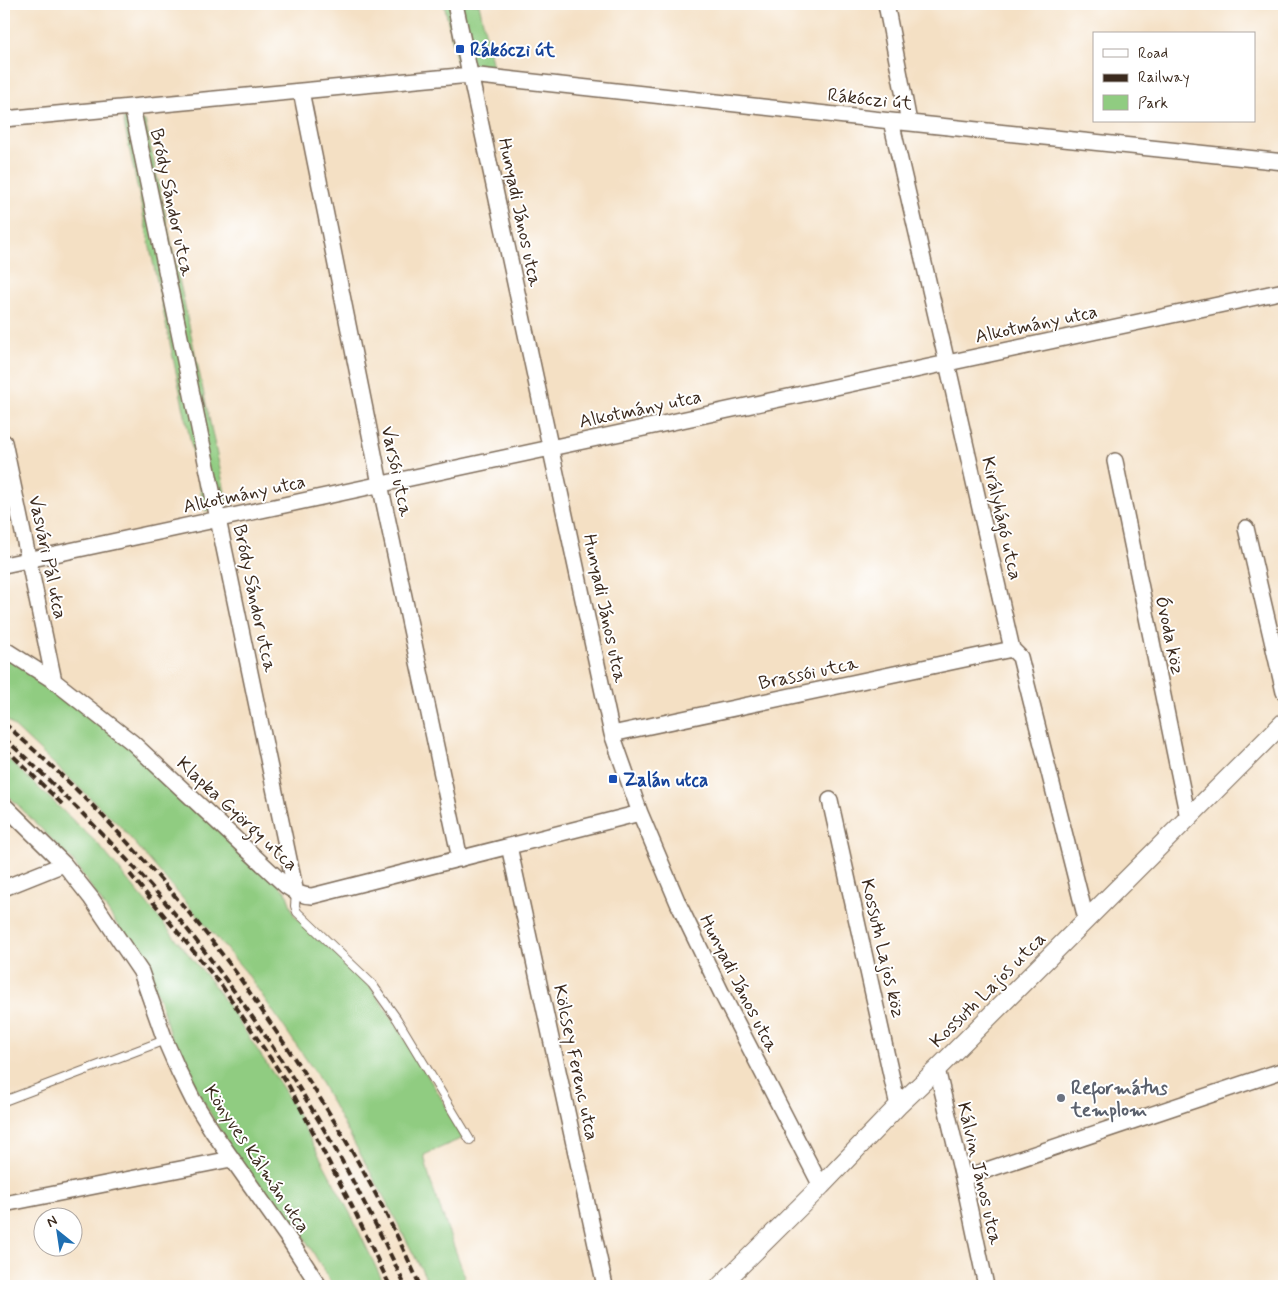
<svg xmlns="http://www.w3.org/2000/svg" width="1288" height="1290" font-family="Mynerve,sans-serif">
<rect width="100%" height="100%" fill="#fff"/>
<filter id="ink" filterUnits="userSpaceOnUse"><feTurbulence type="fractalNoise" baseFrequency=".02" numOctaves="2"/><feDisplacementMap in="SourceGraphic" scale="10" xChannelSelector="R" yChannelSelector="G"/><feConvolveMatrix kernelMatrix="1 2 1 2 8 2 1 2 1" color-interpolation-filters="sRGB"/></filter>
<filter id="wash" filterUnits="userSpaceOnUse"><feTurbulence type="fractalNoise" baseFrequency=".0096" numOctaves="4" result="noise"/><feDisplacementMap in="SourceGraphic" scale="20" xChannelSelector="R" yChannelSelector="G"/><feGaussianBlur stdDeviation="1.12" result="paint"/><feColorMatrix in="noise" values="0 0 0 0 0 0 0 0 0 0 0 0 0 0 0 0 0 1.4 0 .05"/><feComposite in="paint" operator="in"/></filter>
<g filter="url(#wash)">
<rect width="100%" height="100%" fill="#f4e0c4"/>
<path fill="#90cc81" stroke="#667b50" d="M444,4H479L493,67H458Z
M123,118L145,121L228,506L205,511Z
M4,652L132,746L286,892L294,915L370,986L394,1021L465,1137L424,1155L430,1180L465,1277L463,1279L465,1286H430L385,1199L315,1072L246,972L120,826L4,717Z
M4,755L98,844L217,989L284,1090L351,1215L385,1286H333L301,1232L235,1156L201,1097L170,1035L161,1004L147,967L72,860L4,791Z"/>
</g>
<g filter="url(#ink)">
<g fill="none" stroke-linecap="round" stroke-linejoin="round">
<defs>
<path id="service" d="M296,893L295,906L297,912L372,984L397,1019L470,1140
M4,1101L165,1040"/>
<path id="minor" d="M455,4L612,734L640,813L678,903L722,994L821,1186
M886,4L909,122
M301,91L380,484L460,859
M132,107L296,893
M4,119L470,75L891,121L1284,162
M891,121L947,363L1012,649L1020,657L1086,919
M4,442L54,681
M1115,461L1188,818
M1246,528L1284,692
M4,565L1284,291
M4,649L54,681L133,743L286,886C294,891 301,896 312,896L640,813
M612,734L1012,649
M830,800L898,1106
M4,805L64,864L91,898L124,947L141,972L165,1040L179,1072L193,1100L213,1132L290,1241L319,1286
M509,846L605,1286
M4,888L64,864
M937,1069L963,1178L986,1286
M963,1178L1284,1070
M4,1204L231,1159"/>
<path id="tertiary" d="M720,1286L821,1186L898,1106L937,1069L1284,722"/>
</defs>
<use href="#service" stroke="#7c6a58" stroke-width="10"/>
<use href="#minor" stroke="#7c6a58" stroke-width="18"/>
<use href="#tertiary" stroke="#7c6a58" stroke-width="20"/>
<use href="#service" stroke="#fff" stroke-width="8"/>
<use href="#minor" stroke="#fff" stroke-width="15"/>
<use href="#tertiary" stroke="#fff" stroke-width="18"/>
<path stroke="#3b2a1e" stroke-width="4" stroke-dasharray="8 4" stroke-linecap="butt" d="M4,723C42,757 81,792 116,830C158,875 200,924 237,974C250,993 263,1012 275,1030C331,1111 381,1196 420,1286
M4,738C31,762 57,788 83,814C119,851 155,888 187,929C245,1002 297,1080 342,1161C364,1202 386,1243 405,1286
M5,748L62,804
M130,874L222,986L289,1086L355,1212L390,1286"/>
</g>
</g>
<g fill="#1a4fb4" stroke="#fff" stroke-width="2">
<rect x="455" y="44" width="10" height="10" rx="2.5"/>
<rect x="608" y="774" width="10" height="10" rx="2.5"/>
</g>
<circle fill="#6b7280" stroke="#fff" stroke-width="2" cx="1061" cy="1098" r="5"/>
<g text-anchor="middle" stroke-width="4" stroke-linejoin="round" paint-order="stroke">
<g font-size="19" font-weight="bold" fill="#164399" stroke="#fff" text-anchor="start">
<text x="470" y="56">Rákóczi út</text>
<text x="623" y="786">Zalán utca</text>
</g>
<g font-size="19" fill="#3b2a1e" stroke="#fff">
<text transform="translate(870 98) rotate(6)" y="7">Rákóczi út</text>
<text transform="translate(173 202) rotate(78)" y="7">Bródy Sándor utca</text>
<text transform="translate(521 212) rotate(78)" y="7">Hunyadi János utca</text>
<text transform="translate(1036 323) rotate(-12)" y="7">Alkotmány utca</text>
<text transform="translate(640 408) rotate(-12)" y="7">Alkotmány utca</text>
<text transform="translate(398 471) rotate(78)" y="7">Varsói utca</text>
<text transform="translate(244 493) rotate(-12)" y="7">Alkotmány utca</text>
<text transform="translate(1003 518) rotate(77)" y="7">Királyhágó utca</text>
<text transform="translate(49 557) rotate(78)" y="7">Vasvári Pál utca</text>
<text transform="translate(256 598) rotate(78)" y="7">Bródy Sándor utca</text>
<text transform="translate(606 608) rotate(78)" y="7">Hunyadi János utca</text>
<text transform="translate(1171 635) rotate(78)" y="7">Óvoda köz</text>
<text transform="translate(808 672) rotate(-12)" y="7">Brassói utca</text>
<text transform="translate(238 813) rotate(43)" y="7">Klapka György utca</text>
<text transform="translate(884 948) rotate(77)" y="7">Kossuth Lajos köz</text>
<text transform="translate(740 983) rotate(63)" y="7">Hunyadi János utca</text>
<text transform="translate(987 989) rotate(-45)" y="7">Kossuth Lajos utca</text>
<text transform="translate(577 1062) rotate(78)" y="7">Kölcsey Ferenc utca</text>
<text transform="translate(258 1158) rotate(56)" y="7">Könyves Kálmán utca</text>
<text transform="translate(981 1173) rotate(77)" y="7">Kálvin János utca</text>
</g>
<g font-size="19" font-weight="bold" fill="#5b616d" stroke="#fff" text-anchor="start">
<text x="1071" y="1094">Református<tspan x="1071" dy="22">templom</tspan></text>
</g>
</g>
<rect width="1288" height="1290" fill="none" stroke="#fff" stroke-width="20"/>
<rect x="1093" y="32" width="162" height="90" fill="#ffffff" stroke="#b1aaa5"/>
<rect x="1103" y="49" width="25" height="8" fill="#ffffff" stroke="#b1aaa5"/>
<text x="1138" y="58" font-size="15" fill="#3b2a1e">Road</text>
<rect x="1103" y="74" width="25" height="8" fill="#3b2a1e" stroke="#b1aaa5"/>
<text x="1138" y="82" font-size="15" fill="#3b2a1e">Railway</text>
<rect x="1103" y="95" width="25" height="15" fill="#90cc81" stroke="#b1aaa5"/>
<text x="1138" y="108" font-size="15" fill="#3b2a1e">Park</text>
<g transform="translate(58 1232) rotate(330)"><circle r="24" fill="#ffffff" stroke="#b1aaa5"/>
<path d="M0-4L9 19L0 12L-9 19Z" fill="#1f6fb2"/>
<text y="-8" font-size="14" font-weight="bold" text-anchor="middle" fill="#3b2a1e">N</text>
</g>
</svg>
